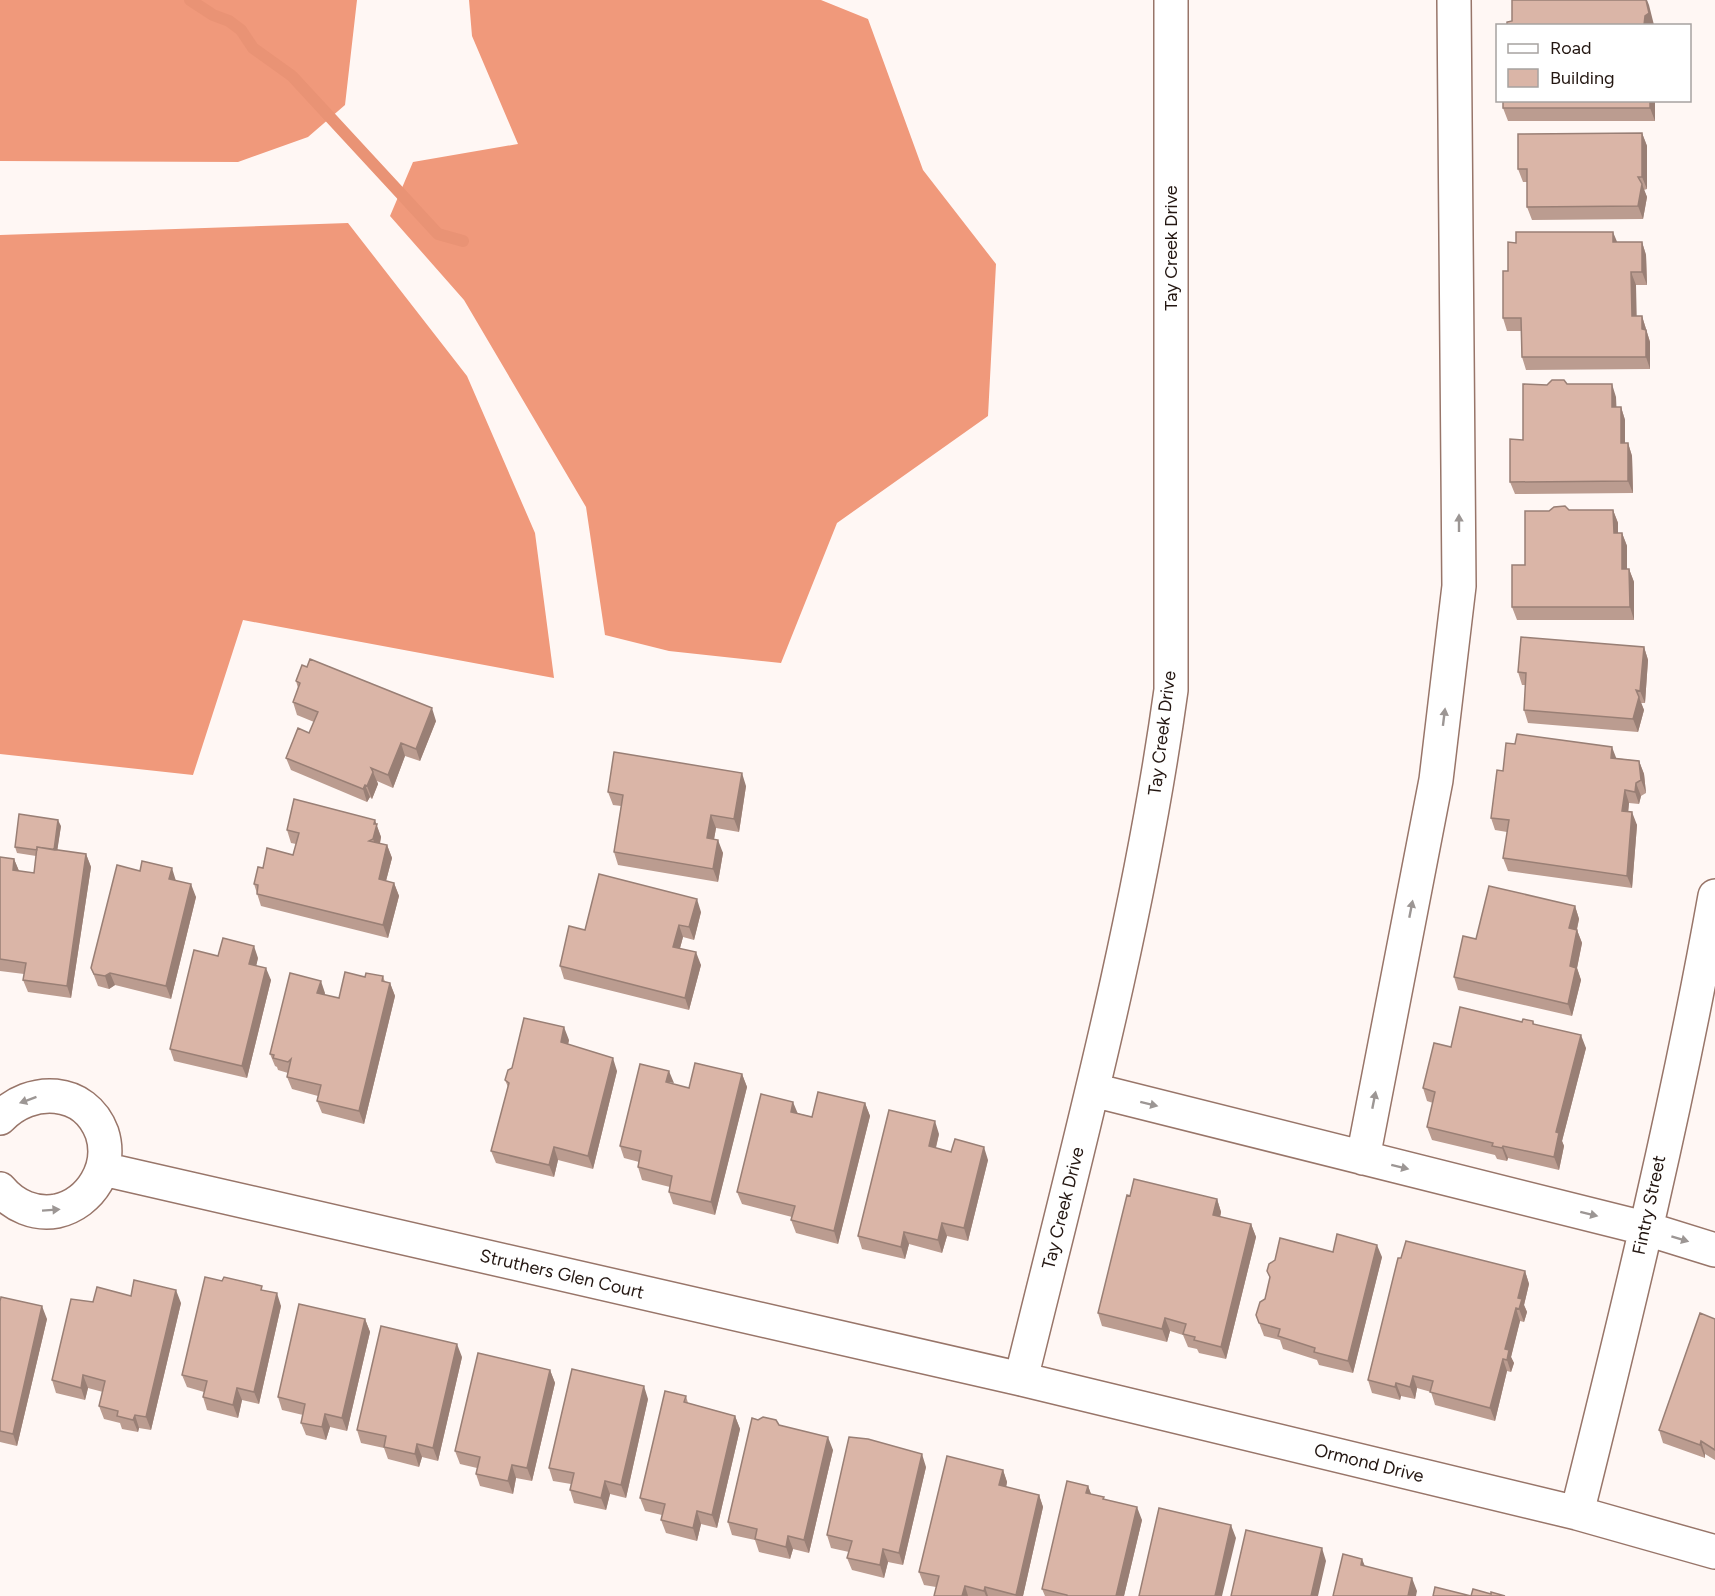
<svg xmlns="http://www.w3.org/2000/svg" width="1715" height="1596" font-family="Figtree,sans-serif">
<rect width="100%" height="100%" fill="#fff7f4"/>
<path fill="#f0997b" d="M0,0H357L345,105L308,137L238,162L0,161Z
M469,0H821L868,19L923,170L996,264L988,416L837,523L781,663L669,651L605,635L586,507L464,300L390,216L413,162L518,144L472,36Z
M348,223L467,376L535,533L554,678L243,620L193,775L0,754V235Z"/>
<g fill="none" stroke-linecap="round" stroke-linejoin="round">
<path stroke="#e99375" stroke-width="12" d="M190,0L213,15L229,21L241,30L253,48L292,76L438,234L463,241"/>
<defs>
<path id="minor" d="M1093,1090L1644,1228L1715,1250
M0,1118C30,1086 85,1087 102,1133C113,1167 91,1203 57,1211C35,1215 14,1206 0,1189
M1363,1158L1436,780L1459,586L1454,0
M103,1169L1021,1379L1577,1513L1715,1552
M1021,1379C1077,1151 1139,922 1171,690V0
M1577,1513C1628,1309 1678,1103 1715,896"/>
</defs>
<use href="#minor" stroke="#987569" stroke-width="36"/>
<use href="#minor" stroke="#fff" stroke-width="33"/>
</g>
<path fill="#bb9c90" d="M1655,100V121H1508L1503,108Z
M1642,133L1647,146V189L1644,190L1647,197L1643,219L1532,220L1527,207V182H1523L1518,169Z
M1617,242H1642L1646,255L1647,285H1636V316H1642L1650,342V369L1526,370L1522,357L1521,331H1507L1503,318L1508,271Z
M1567,384L1616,397V407H1621L1625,420V443H1628L1632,456L1633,493L1515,494L1510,482L1523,440Z
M1569,510H1613L1618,523V533H1622L1627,546V569H1629L1634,582V620H1517L1512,607L1525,565Z
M1644,647L1648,660L1645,703H1641L1644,710L1638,732L1528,723L1524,710L1526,685H1522L1518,672Z
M296,681L436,721L420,761L405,756L393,788L377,781L378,784L372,799L370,797L367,802L291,770L286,758L309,733L314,722L297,715L293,702L298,688Z
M1616,758L1639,761L1644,774L1646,793L1641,796L1639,804L1629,803L1628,812L1637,825L1632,888L1508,871L1503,858L1507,832L1495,830L1491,818L1503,771Z
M746,786L739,832L716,828L714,839L723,853L718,882L618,865L614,852L621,806L613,805L608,792Z
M376,824L381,837L380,844L387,845L392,858L386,881L394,883L399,896L388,938L261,906L254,884L263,868L293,855L296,844L291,843L287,830Z
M61,826L57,850L86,854L91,867L71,998L28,992L23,980L24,974L0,971V857L14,859L19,871L34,873L36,856L17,853L15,847Z
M176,880L196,897L171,999L115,985L109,989L98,986L91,968Z
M1575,906L1579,919L1577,930L1582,943L1577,968L1581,980L1572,1016L1458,990L1454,977L1476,939Z
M701,912L694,940L683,937L680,948L701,965L689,1010L564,979L560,966L585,930Z
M258,958L256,965L271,980L247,1078L174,1061L170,1049Z
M383,976L385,982L390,983L395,996L364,1124L322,1113L317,1101L318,1096L292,1089L287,1077L288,1073L278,1070L277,1067L275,1066L270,1054L325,993V995L339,998L365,977Z
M1533,1021L1534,1024L1586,1048L1562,1141L1564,1146L1559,1170L1508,1158L1507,1161L1497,1159L1495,1155L1432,1140L1427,1127L1433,1103L1427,1101L1423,1088L1451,1047L1522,1022Z
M569,1040L568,1044L617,1071L593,1169L558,1160L554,1177L496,1163L491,1151L508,1087L505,1080Z
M742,1074L747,1087L715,1215L673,1204L669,1192L670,1187L642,1180L638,1167L639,1162L624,1158L620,1146L674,1084L689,1088Z
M865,1103L870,1116L838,1244L796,1233L791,1220L792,1217L742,1204L737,1192L797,1113L812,1117Z
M939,1134L936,1148L988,1160L968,1241L947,1236L942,1253L909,1244L905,1259L862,1249L858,1236Z
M1217,1199L1221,1212L1220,1217L1251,1224L1256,1237L1226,1359L1199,1353L1197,1349L1188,1347L1183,1335L1170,1331L1167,1342L1102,1326L1098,1313Z
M1333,1252L1382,1257L1353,1373L1319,1365L1317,1360L1283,1349L1280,1340L1264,1336L1256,1315L1265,1299L1270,1278L1267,1271Z
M1525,1271L1529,1284L1524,1305L1527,1312L1524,1322L1520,1321L1511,1357L1514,1363L1511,1372L1507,1371L1495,1421L1435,1405L1431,1392L1417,1388L1415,1399L1401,1396L1400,1400L1372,1393L1368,1380Z
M264,1290L281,1306L259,1404L242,1400L238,1418L207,1410L203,1397L204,1392L187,1387L182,1375Z
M131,1296L181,1303L151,1430L139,1428L138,1432L122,1429L120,1423L104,1419L99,1406L103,1392L88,1388L85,1400L56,1393L52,1380L93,1302Z
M0,1301L47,1319L17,1446L0,1442Z
M365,1319L370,1332L347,1431L330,1427L326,1440L306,1435L301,1423L303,1415L282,1410L278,1397Z
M1715,1319V1460L1705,1454V1458L1663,1443L1659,1430Z
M462,1357L438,1461L422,1457L419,1467L388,1459L384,1448L361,1443L357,1430Z
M550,1370L555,1383L532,1481L516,1478L513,1494L480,1486L476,1474L477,1468L460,1464L455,1451Z
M686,1396L688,1403L735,1416L740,1429L717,1528L701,1524L697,1541L666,1533L661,1520L662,1515L645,1511L640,1498Z
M648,1399L626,1498L610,1494L606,1510L574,1503L570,1490L571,1484L553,1481L549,1468Z
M758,1420L779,1425L833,1450L809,1553L793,1549L790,1559L759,1552L755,1540L732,1535L728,1522Z
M926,1467L903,1565L888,1562L884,1578L852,1570L847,1558L849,1552L831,1548L827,1535Z
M1003,1470L1007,1482L1006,1487L1039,1495L1043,1507L1023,1596H934L936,1587L924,1585L919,1572Z
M1088,1486L1091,1494L1105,1500L1142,1520L1124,1596H1045L1042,1589Z"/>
<path fill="#997f75" d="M1646,0H1647L1649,5L1654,25L1644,26Z
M1650,100H1655V121L1650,108Z
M1642,133L1647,146V189L1642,177Z
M1642,184L1647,197L1643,219L1638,206Z
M1613,232L1618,244L1613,242Z
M1642,242L1646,255L1647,285L1642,272Z
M1631,272L1636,285L1637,329L1632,316Z
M1642,316L1650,342V369L1646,357L1642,329Z
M1612,384L1616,397L1617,419L1612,407Z
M1621,407L1625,420V456L1621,443Z
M1628,443L1632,456L1633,493L1628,481Z
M1613,510L1618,523V546L1614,533Z
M1622,533L1627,546V582L1622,569Z
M1629,569L1634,582V620L1630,607Z
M1644,647L1648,660L1645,703L1640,691Z
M1639,697L1644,710L1638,732L1633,719Z
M432,708L436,721L420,761L416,749Z
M401,743L405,756L393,788L388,775Z
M1612,747L1617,760L1611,758Z
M1639,761L1644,774L1646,793L1641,780Z
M373,772L378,784L372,799L367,786Z
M742,773L746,786L739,832L734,819Z
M1636,783L1641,796L1639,804L1635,792Z
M365,785L370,797L367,802L363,789Z
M1625,790L1629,803L1627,824L1622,811Z
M1632,812L1637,825L1632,888L1627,876Z
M711,815L716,828L712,851L707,838Z
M58,820L61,826L56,859L54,853Z
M375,820L381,837L378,852L373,839Z
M718,840L723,853L718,882L713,869Z
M387,845L392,858L383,892L379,879Z
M86,854L91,867L71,998L67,986Z
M14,859L19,871L13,870Z
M172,868L176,881L169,879Z
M394,883L399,896L388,938L383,925Z
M191,884L196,897L171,999L166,986Z
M697,899L701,912L694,940L689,927Z
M1575,906L1579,919L1574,941L1569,928Z
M679,925L683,937L677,959L673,947Z
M1577,930L1582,943L1577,968L1581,980L1572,1016L1568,1004L1570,966Z
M254,946L258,958L254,976L249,964Z
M696,952L701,965L689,1010L685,998Z
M266,968L271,980L247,1078L242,1066Z
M110,973L115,985L109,989L105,976Z
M321,981L325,993L322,1006L317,993Z
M390,983L395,996L364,1124L359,1111Z
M564,1027L569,1040L566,1054L561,1042Z
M1581,1035L1586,1048L1562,1141L1564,1146L1559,1170L1554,1157L1556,1132Z
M613,1058L617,1071L593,1169L588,1156Z
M669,1071L674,1083L666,1082Z
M742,1074L747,1087L715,1215L711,1202Z
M793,1102L798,1114L791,1112Z
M865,1103L870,1116L838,1244L834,1231Z
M935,1121L939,1134L933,1158L929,1146Z
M1503,1146L1508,1158L1507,1161L1502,1148Z
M554,1147L558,1160L554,1177L549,1165Z
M984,1147L988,1160L968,1241L964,1228Z
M1217,1199L1221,1212L1218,1228L1213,1215Z
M942,1223L947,1236L942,1253L938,1240Z
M1251,1224L1256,1237L1226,1359L1221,1347Z
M904,1232L909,1244L905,1259L901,1247Z
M1377,1245L1382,1257L1353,1373L1348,1361Z
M1525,1271L1529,1284L1524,1305L1527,1312L1524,1322L1519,1309L1518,1298Z
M176,1290L181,1303L151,1430L146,1417Z
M277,1293L281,1306L259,1404L254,1392Z
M42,1306L47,1319L17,1446L13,1434Z
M1516,1308L1520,1321L1511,1357L1514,1363L1511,1372L1507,1360L1505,1349Z
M1165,1318L1170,1331L1167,1342L1162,1329Z
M365,1319L370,1332L347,1431L342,1418Z
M457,1344L462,1357L438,1461L433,1448Z
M1503,1359L1507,1371L1495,1421L1490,1408Z
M550,1370L555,1383L532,1481L527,1468Z
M83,1375L88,1388L85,1400L81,1388Z
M1413,1376L1417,1388L1415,1399L1410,1387Z
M1396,1383L1401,1396L1400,1400L1395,1387Z
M644,1386L648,1399L626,1498L621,1485Z
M237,1388L242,1400L238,1418L233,1405Z
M325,1414L330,1427L326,1440L322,1427Z
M135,1415L139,1428L138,1432L133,1420Z
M735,1416L740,1429L717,1528L712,1515Z
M828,1437L833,1450L809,1553L804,1540Z
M1701,1441L1705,1454V1458L1700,1445Z
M417,1444L422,1457L419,1467L415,1454Z
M922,1454L926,1467L903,1565L899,1553Z
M512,1465L516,1478L513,1494L508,1481Z
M1003,1470L1007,1482L1004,1498L999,1485Z
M605,1481L610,1494L606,1510L601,1498Z
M1088,1486L1093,1499L1086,1493Z
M1039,1495L1043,1507L1023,1596H1016Z
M1137,1507L1142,1520L1124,1596H1116Z
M697,1511L701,1524L697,1541L693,1528Z
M1231,1525L1236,1538L1222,1596H1215Z
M788,1536L793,1549L790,1559L786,1547Z
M1322,1548L1326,1561L1318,1596H1311Z
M883,1549L888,1562L884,1578L880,1565Z
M1362,1559L1367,1571L1361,1565Z
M1412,1578L1417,1591L1416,1596H1408Z
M965,1586L968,1596H962Z
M985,1587L988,1596H986L984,1591Z"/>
<path fill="#dab5a7" stroke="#997f75" stroke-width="1.5" d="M1512,0H1646L1649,13L1645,16L1644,25L1507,26V22L1512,21Z
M1503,100H1650V108H1503Z
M1642,133V177H1638L1642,184L1638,206L1527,207V169H1518V134Z
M1516,232H1613V242H1642V272H1631L1632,316H1642V329L1646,330V357H1522L1521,318H1503V271H1508V242L1516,243Z
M1552,380H1564L1567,384H1612V407H1621V443H1628V481L1510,482V439L1523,440V384L1547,385Z
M1565,506L1569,510H1613L1614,533H1622V569H1629L1630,607H1512V565H1525V511H1549L1554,507Z
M1521,637L1644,647L1640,691L1636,690L1639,697L1633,719L1524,710L1526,673L1518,672Z
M310,659L432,708L416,749L401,743L388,775L371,768L373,772L367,786L365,785L363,789L286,758L298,728L309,733L318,712L293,702L300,683L296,681L302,665L307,667Z
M1517,734L1612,747L1611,758L1639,761L1641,780L1636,783L1635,792L1625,790L1622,811L1632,812L1627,876L1503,858L1509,820L1491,818L1497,770L1503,771L1506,743L1515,744Z
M614,752L742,773L734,819L711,815L707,838L718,840L713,869L614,852L623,795L608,792Z
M294,799L375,820L374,824H377L373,839L369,841L387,845L379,879L394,883L383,925L257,894L258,885L254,884L258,867L263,868L267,848L293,855L299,833L287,830Z
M19,814L58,820L54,850L37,847V850L15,847Z
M37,847L86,854L67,986L23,980L26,963L0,959V857L14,859L13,870L34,873Z
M142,861L172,868L169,879L191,884L166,986L110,973L105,976L94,974L91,968L117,865L140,871Z
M599,874L697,899L689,927L679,925L673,947L696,952L685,998L560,966L569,926L585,930Z
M1489,886L1575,906L1569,928L1577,930L1570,966L1576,968L1568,1004L1454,977L1463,936L1476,939Z
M223,938L254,946L249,964L266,968L242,1066L170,1049L194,950L218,956Z
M345,972L365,977L366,973L383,976L382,981L390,983L359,1111L317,1101L321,1085L287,1077L291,1059L288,1062L273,1058L274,1055L270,1054L290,973L321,981L317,993L339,998Z
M1460,1007L1522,1022L1523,1019L1533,1021V1024L1581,1035L1556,1132L1559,1133L1554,1157L1503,1146L1502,1148L1492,1146L1493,1143L1427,1127L1435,1092L1423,1088L1434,1043L1451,1047Z
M524,1018L564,1027L561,1042L613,1058L588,1156L554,1147L549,1165L491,1151L509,1083L505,1080L508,1070L512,1068Z
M695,1063L742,1074L711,1202L669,1192L672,1176L638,1167L641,1151L620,1146L640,1064L669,1071L666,1082L689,1088Z
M818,1092L865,1103L834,1231L791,1220L795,1206L737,1192L761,1094L793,1102L791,1112L812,1117Z
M889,1110L935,1121L929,1146L951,1152L955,1139L984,1147L964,1228L942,1223L938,1240L904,1232L901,1247L858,1236Z
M1134,1179L1217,1199L1213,1215L1251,1224L1221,1347L1194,1340L1195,1337L1183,1334L1186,1324L1165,1318L1162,1329L1098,1313L1127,1195L1130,1196Z
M1337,1234L1377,1245L1348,1361L1314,1352L1315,1348L1278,1336L1280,1329L1259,1323L1256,1315L1260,1302L1265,1299L1270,1277L1267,1271L1269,1264L1275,1260L1280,1238L1333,1252Z
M1406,1241L1525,1271L1518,1298L1522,1299L1519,1309L1516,1308L1505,1349L1509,1350L1507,1360L1503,1359L1490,1408L1430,1392L1433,1381L1413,1376L1410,1387L1396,1383L1395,1387L1368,1380L1398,1258H1401Z
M205,1277L222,1281L224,1277L262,1286L261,1290L277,1293L254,1392L237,1388L233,1405L203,1397L207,1381L182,1375Z
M134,1280L176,1290L146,1417L135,1415L133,1420L117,1416L118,1411L99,1406L105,1381L83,1375L81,1388L52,1380L71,1299L93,1302L97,1287L131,1296Z
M1,1297L42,1306L13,1434L0,1431V1301Z
M299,1304L365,1319L342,1418L325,1414L322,1427L301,1423L305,1404L278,1397Z
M1700,1313L1715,1319V1450L1701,1441L1700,1445L1659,1430Z
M381,1326L457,1344L433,1448L417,1444L415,1454L384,1447L386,1436L357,1430Z
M478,1353L550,1370L527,1468L512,1465L508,1481L476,1474L480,1457L455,1451Z
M572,1369L644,1386L621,1485L605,1481L601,1498L570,1490L574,1473L549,1468Z
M665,1391L686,1396L684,1402L735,1416L712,1515L697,1511L693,1528L661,1520L665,1504L640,1498Z
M763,1417L776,1420L779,1425L828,1437L804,1540L788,1536L786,1547L755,1539L757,1529L728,1522L752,1418L758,1420Z
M849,1437L868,1439L922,1454L899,1553L883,1549L880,1565L847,1558L852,1541L827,1535Z
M947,1456L1003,1470L999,1485L1039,1495L1016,1595L985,1587L984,1591L965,1586L962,1596H934L939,1576L919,1572Z
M1067,1481L1088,1486L1086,1493L1104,1497L1103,1499L1137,1507L1116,1596H1067V1595L1042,1589Z
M1159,1508L1231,1525L1215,1596H1139Z
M1246,1530L1322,1548L1311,1596H1231Z
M1343,1554L1362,1559L1361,1565L1412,1578L1408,1596H1333Z
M1435,1587L1471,1596L1473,1589L1491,1594V1592L1505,1596H1433Z"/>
<defs><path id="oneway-solid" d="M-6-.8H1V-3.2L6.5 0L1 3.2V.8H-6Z" transform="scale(1.5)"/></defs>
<g fill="#9c9694">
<use href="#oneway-solid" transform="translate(1459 523) rotate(-90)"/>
<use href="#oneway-solid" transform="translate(1444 717) rotate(-83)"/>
<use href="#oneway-solid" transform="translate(1411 909) rotate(-79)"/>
<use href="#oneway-solid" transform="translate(28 1100) rotate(160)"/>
<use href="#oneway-solid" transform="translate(1374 1100) rotate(-79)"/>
<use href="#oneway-solid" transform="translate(1149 1104) rotate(14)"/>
<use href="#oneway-solid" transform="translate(1400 1167) rotate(14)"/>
<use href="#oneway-solid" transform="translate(51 1210) rotate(-4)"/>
<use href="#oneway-solid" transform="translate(1589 1214) rotate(14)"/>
<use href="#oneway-solid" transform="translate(1680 1239) rotate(17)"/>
</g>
<g text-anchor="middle" stroke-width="6" stroke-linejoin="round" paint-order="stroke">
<g font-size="18" fill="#231611" stroke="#fff">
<text transform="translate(1171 248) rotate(-90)" y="6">Tay Creek Drive</text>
<text transform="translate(1162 733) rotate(-83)" y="6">Tay Creek Drive</text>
<text transform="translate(1649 1205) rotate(-78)" y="6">Fintry Street</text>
<text transform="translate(1063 1208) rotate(-76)" y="6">Tay Creek Drive</text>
<text transform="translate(562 1274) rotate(13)" y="6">Struthers Glen Court</text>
<text transform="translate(1369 1463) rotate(14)" y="6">Ormond Drive</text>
</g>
</g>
<rect x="1496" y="24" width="195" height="78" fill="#ffffff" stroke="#a7a2a0" stroke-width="1.5"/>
<rect x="1508" y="44" width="30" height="9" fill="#ffffff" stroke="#a7a2a0" stroke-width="1.5"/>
<text x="1550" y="54" font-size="18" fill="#231611">Road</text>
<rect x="1508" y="69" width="30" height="18" fill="#dab5a7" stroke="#a7a2a0" stroke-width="1.5"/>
<text x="1550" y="84" font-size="18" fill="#231611">Building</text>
</svg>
